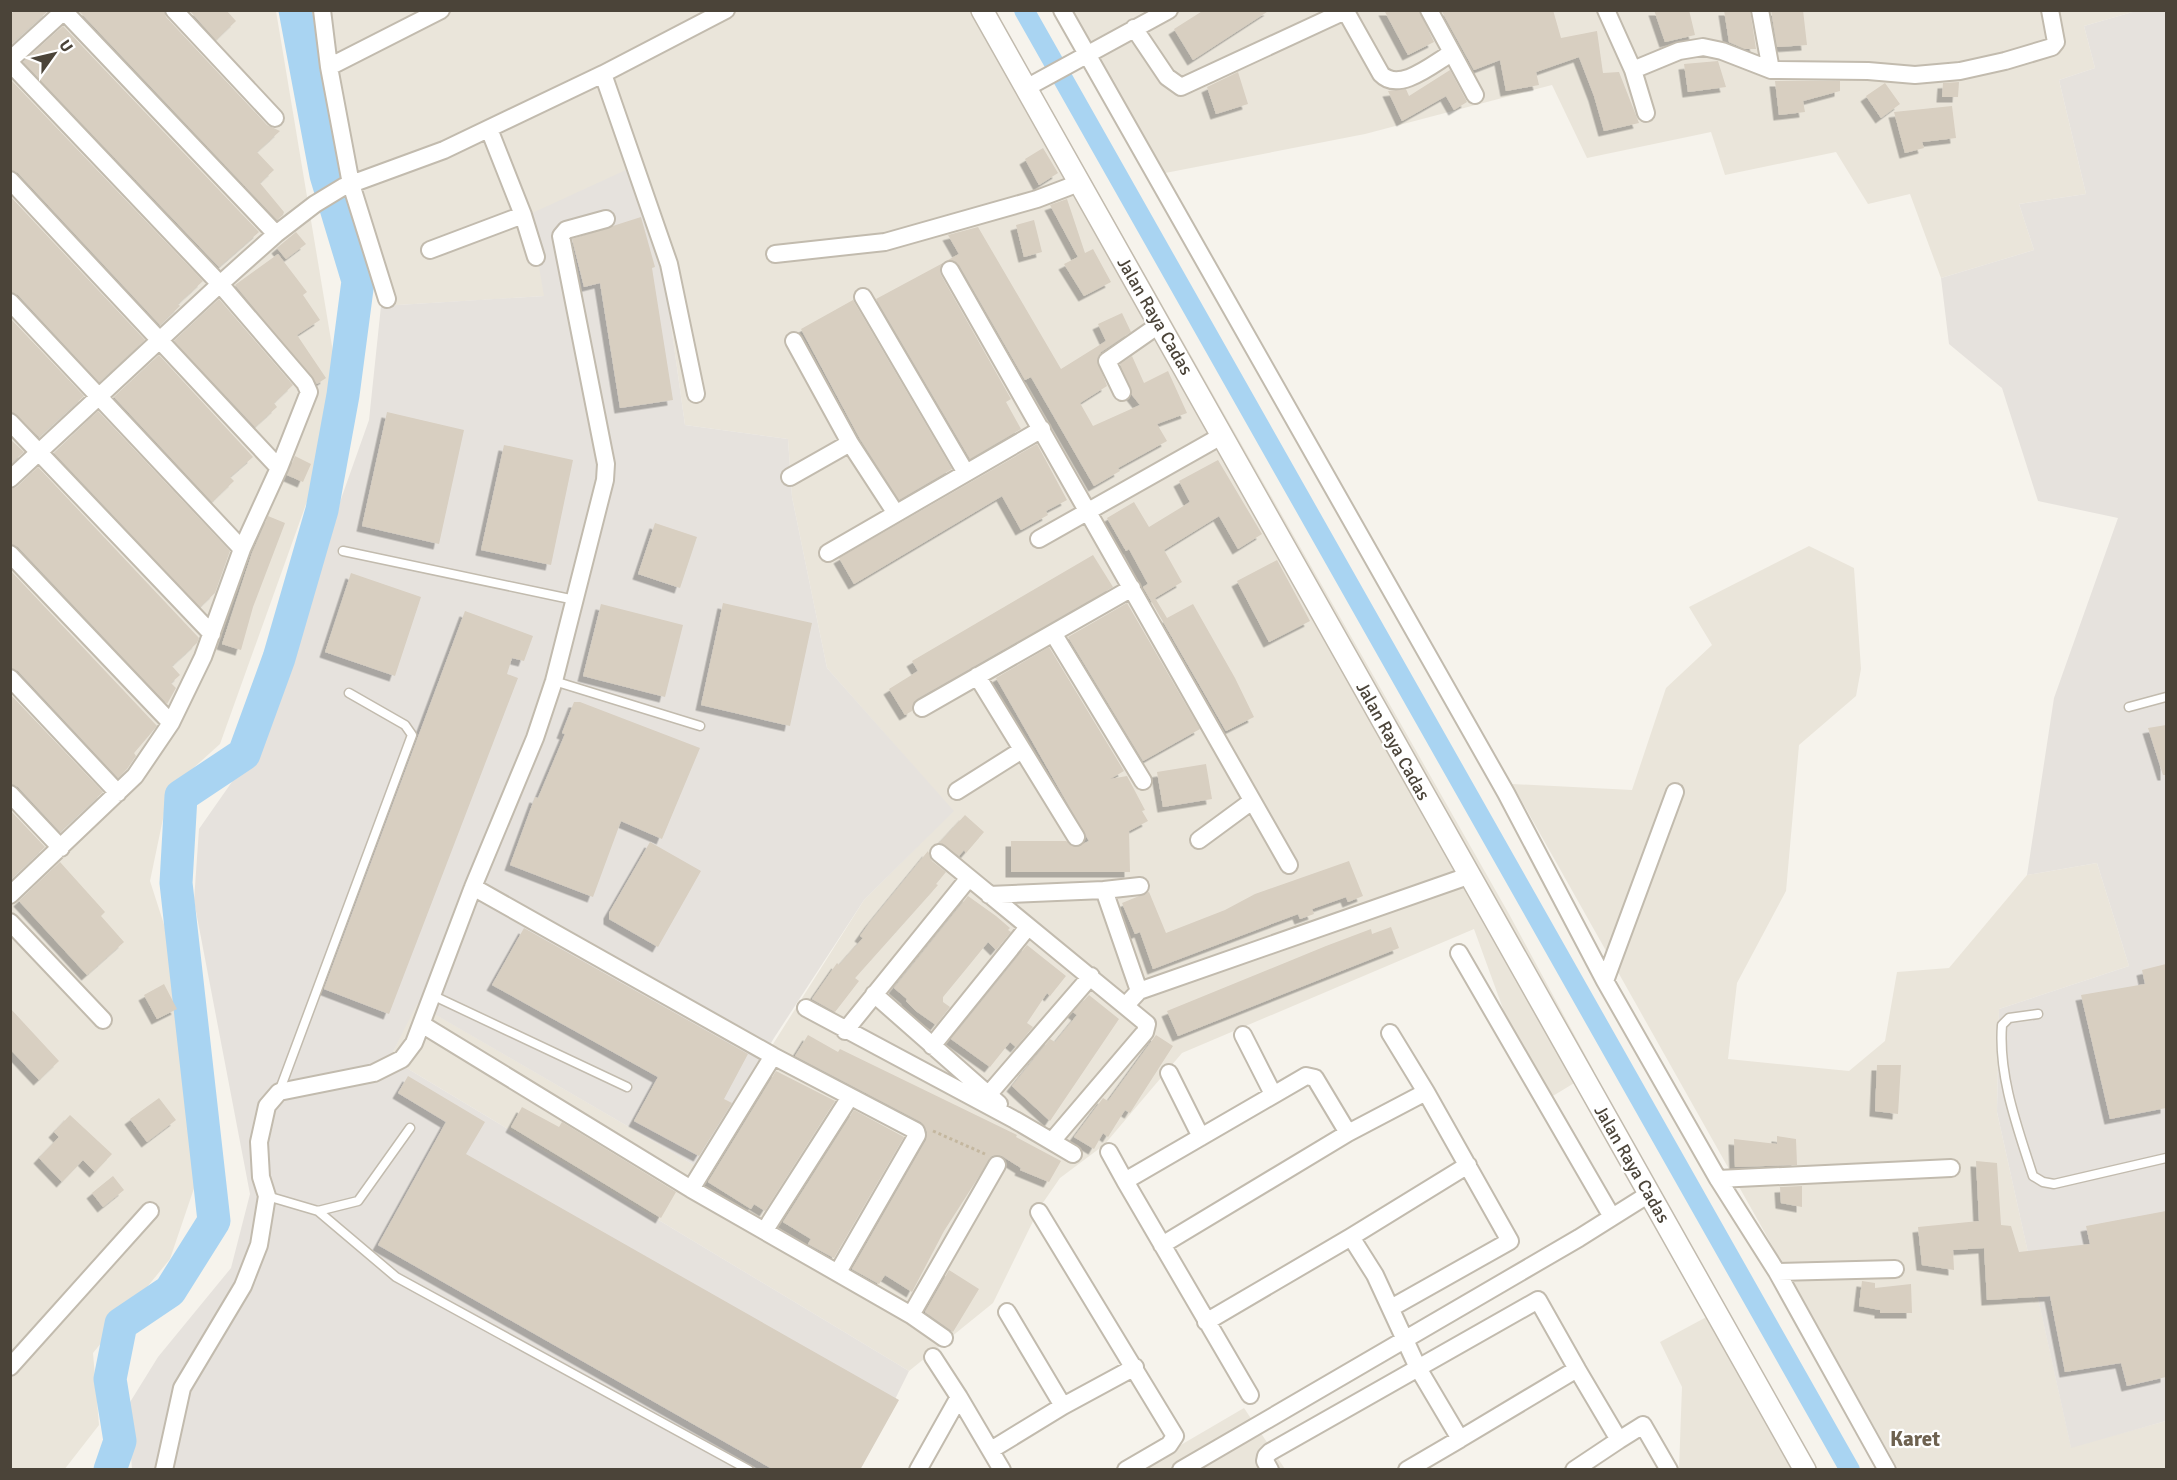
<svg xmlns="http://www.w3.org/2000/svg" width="2177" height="1480" font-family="Signika,sans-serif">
<defs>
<filter id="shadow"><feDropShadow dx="-5.5" dy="5.5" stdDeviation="0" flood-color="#0004"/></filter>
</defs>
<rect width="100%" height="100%" fill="#f6f3ec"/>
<path fill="#eae5da" d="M10,11H276L334,358L310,493L220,744L169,790L150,881L187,996L206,1153L170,1259L93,1353L99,1425L64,1470L10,1469Z
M309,11H995L1509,914L1594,1071L1538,1105L1474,929L1182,1053L1104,1145L1060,1178L1040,1207L993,1303L909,1371L390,1058L416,1003L696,1166L864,900L953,811L827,668L792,497L788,439L685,425L665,282L545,296L381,306L332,156Z
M1064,11H2136L2084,26L2095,68L2059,80L2086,194L2019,204L2034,250L1941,278L1910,194L1868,204L1836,152L1725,175L1711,132L1587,158L1552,85L1365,134L1160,174Z
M1809,546L1854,568L1861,669L1856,696L1799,745L1786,891L1737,983L1728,1059L1849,1071L1885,1041L1897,972L1949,968L2027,875L2097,863L2129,966L1999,1009L1997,1112L2071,1447L2166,1421V1469H1898L1512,784L1632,790L1666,688L1712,645L1689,607Z
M1725,1307L1817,1469H1679L1682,1387L1660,1342Z
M1244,1408L1285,1469L1138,1470Z"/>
<path fill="#e6e2dd" d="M2136,11H2166V1421L2071,1448L1997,1112L1999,1009L2129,966L2097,863L2027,875L2054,698L2118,518L2038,501L2002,388L1949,344L1941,278L2034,250L2019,204L2086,194L2059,80L2095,68L2084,26Z
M628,169L665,282L685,425L788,439L792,497L827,668L954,811L864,900L774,1038L696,1166L417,1004L390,1058L909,1371L860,1470L132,1469L127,1407L158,1357L231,1268L250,1194L194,901L199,829L250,756L369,420L381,306L544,296L530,214Z"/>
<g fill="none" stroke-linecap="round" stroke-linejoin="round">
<path stroke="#a9d4f2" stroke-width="20" d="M1024,10L1850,1470"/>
<path stroke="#a9d4f2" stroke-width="33" d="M110,1470L120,1441L110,1379L121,1324L170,1291L214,1221L176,883L181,796L244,754L279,658L322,510L343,395L358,281L326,175L295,10"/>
</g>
<path fill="#d8cfc1" filter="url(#shadow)" d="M15,10H49L10,45V15Z
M78,10H164L166,17L267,125L280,131L257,152L274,170L260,183L284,212L283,215L277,220Z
M189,10H226L236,21L216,40Z
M1204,10H1270L1193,60L1174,29Z
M1384,10H1419L1434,42L1408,55Z
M1441,10H1553L1561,38L1597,31L1603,73L1619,72L1639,123L1604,131L1594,96L1579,57L1536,72L1539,85L1506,91L1500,60L1474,70Z
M1654,10H1689L1695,35L1665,42Z
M1724,10H1750L1756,49H1745L1729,42Z
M1771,10H1803L1807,45L1777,47Z
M63,26L259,232L219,267L23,62Z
M1718,61L1726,87L1688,92L1684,64Z
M1450,70L1467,102L1454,110L1446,96L1402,121L1388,91L1406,89L1409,96Z
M1238,72L1248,104L1216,114L1207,87Z
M10,79L203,281L178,304L180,306L160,325L18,173L10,170Z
M1775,81H1840V91L1803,101L1805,112L1779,115Z
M1959,82L1958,97H1942L1943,83Z
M1885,83L1900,104L1881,118L1866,96Z
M1952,106L1956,138L1922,142L1924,148L1905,153L1894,112Z
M1043,148L1058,173L1039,185L1025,159Z
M10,196L145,340L99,382L18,295L10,292Z
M1067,199L1085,253L1093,249L1111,282L1084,296L1064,264L1078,257L1050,205Z
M641,217L655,267L652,268L673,400L620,408L600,283L584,287L572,239Z
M1034,220L1042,252L1024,257L1016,225Z
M978,227L1061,369L1106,341L1098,324L1122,313L1131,332L1101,352L1097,360L1107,386L1080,403L1093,426L1140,405L1132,395L1120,364L1132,356L1144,383L1168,371L1187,413L1157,424L1167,441L1118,468L1120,471L1094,486L1031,377L1025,380L959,265L948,260L959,254L948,235Z
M296,232L306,244L286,259L277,248Z
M278,254L307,292L303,295L320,320L297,335L326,378L317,384L235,285Z
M943,263L940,269L941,275L1011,399L1006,402L1021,429L970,459L876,299Z
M219,299L293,385L274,403L277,407L255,427L174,341Z
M853,300L952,469L899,500L860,439L801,329Z
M10,318L84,396L39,437L10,410Z
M159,355L253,457L230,477L234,481L212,502L114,397Z
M98,411L230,551L215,593L200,607L54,453Z
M387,412L464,430L439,544L362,526Z
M10,439L24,452L10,464Z
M1037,444L1067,500L1046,511L1048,515L1021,530L1002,496L854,584L839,558Z
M504,445L573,460L551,565L481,550Z
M295,456L311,464L303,482L287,475Z
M1218,460L1262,534L1238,549L1219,516L1164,550L1182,582L1155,598L1167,618L1193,604L1235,678L1254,717L1226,731L1143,587L1148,584L1129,549L1126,551L1107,518L1134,502L1149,527L1190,502L1179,481Z
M38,467L199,638L197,643L172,666L180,675L171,683L176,688L167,704L18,547L10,544V489L17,487Z
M268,516L285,523L253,607L241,650L222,644L252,553Z
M655,523L697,537L680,588L638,574Z
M1093,555L1113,587L917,699L913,703L912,711L905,715L889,689L918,671L912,661Z
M1277,560L1310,621L1269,642L1237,581Z
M10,570L157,726L134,753L136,756L127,769L118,778L18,671L10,668Z
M351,573L421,597L395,676L325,652Z
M723,603L812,623L790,726L701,705Z
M1127,603L1200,729L1143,761L1068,637Z
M601,604L683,625L665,697L583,676Z
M465,611L533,636L524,661L512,658L507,674L518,678L389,1014L324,989Z
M1049,647L1124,771L1110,779L1127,776L1145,810L1142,811L1148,821L1129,831L1130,872H1011V841H1066L1076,847L1089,841L996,678Z
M10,694L103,792L60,832L18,787L10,784Z
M574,702H580L700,748L662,839L621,821L593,897L510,865L535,797L538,798L565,734L562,733Z
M2166,725V775H2163L2148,728Z
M1206,764L1212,799L1163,807L1157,772Z
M10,810L45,847L10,880Z
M965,815L984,832L966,853L964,850L959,856L939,843Z
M650,842L701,871L658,947L609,919V913Z
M928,851L932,861L946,872L936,884L938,885L855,978L859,981L835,1012L812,999L837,963L839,965L863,938L860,936L870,922Z
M1349,861L1363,896L1348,902L1346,897L1312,909L1314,914L1300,919L1298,914L1153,969L1140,932L1135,934L1122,903L1149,892L1166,933L1225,910L1255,894Z
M60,862L105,912L101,916L124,942L87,975L19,901Z
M968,896L996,916L1010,928L1008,930L1011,932L996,950L988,942L966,969L943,997V1002L950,1007L936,1025L916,1011L906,1001L907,999L894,988Z
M1391,927L1399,948L1178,1036L1167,1011L1326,946L1371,929L1372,934Z
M524,928L748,1054L724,1099L732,1103L699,1156L634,1121L658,1077L492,985Z
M1027,945L1066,976L1050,996L1047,993L1027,1023L1033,1027L1016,1047L1010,1042L990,1067L951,1039Z
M2166,964V1108L2110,1119L2081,995L2145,984L2142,970Z
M164,984L177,1009L157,1019L144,995Z
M1089,995L1119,1019L1050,1121L1012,1086L1050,1039L1055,1042L1077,1015L1073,1012Z
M10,1008L59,1061L39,1080L10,1049Z
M808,1035L838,1052L840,1049L1017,1135L1016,1137L1061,1161L1049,1182L1020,1170L1021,1168L1002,1156H992L944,1231L912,1292L885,1275L879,1284L852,1269L926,1140L927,1132L921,1122L795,1056Z
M1156,1035L1173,1046L1130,1113L1125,1110L1108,1137L1103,1133L1094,1149L1074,1137L1103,1098L1108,1101Z
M1877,1065H1901L1898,1114L1875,1111Z
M776,1071L835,1101L765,1211L754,1204L751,1209L708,1182Z
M408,1076L485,1122L466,1154L899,1400L860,1470H774L378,1245L446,1122L398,1093Z
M159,1098L176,1120L147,1142L130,1119Z
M522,1107L559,1127L562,1122L676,1192L661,1218L511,1127Z
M854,1110L904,1137L834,1258L808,1244L811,1239L783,1222Z
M70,1115L112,1154L95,1172L83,1160L62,1182L39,1158L59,1137L54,1132Z
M1777,1136L1796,1139L1797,1165L1735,1167L1734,1139L1777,1144Z
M1976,1161L1997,1163L2001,1225L2011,1226L2019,1252L2090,1244L2086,1226L2166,1211V1377L2127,1386L2121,1363L2065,1372L2050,1296L1987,1300L1984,1248L1953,1250L1954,1270L1922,1265L1918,1227L1979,1221Z
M113,1176L124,1190L103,1207L92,1193Z
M1802,1186V1207L1781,1203L1780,1187Z
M949,1270L979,1289L953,1332L925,1312Z
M1862,1281L1875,1283V1288L1911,1284L1912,1313H1880V1310L1859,1306Z"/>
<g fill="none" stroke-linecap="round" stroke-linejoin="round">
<defs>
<path id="service" d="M343,551L575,600
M554,681L700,726
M2129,707L2166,697
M434,996L627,1087
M2038,1014L2009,1018L2002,1025C1998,1076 2018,1129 2033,1176L2043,1182L2054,1184L2166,1158
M279,1092L412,735L405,725L349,693
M267,1196L318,1211L358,1201L410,1128
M318,1211L396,1277L749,1470"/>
<path id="minor" d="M63,10L276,234
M174,10L275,118
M322,10L329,67L351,184L387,299
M1062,10L1506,793L1605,981L1718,1179L1777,1272L1887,1470
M1345,10L1381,74C1399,93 1433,64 1450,54
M1429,10L1475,95
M1606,10L1633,70L1646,113
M1760,10L1771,70
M1134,28L1167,77L1181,87L1345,11
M10,60L65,10
M10,63L220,284L305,383L309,392L279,468L242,549L203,657L171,723L135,776L10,895
M329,67L441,10
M1633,70L1679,51L1703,47L1722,51L1771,70L1868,71L1915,75L1960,71L2005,61L2052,47L2056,42L2050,10
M603,74L669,264L696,394
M1026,88L1169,10
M489,129L523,215L536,257
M10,180L279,468
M430,250L523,215
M775,254L885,242L1037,199L1079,183
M950,270L1289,865
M863,297L966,473
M10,302L242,549
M794,341L850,443L895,512
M1122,392L1107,361L1160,324
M10,422L212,634
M790,477L850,443
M10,479L220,284L276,234L315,204L343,187L444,150L603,74L726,10
M1039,539L1223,435
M828,553L1042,429
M10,554L171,723
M1053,633L1143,781
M977,676L1076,837
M10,678L118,793
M922,708L1132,588
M957,791L1022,750
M10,794L61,848
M1199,840L1252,801
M939,853L1147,1024L1145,1032L1052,1141
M473,887L773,1056L916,1131L917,1135L838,1272
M1104,890L1140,886
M989,895L1104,890L1139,991
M10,922L103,1020
M1459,953L1612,1217
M1605,981L1675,792
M874,994L999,1104
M1126,1005L1139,991L1468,876
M806,1008L1015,1120L1073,1154
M423,1025L691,1189L911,1315L944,1338
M845,1031L968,879
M1390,1033L1426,1092
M1243,1035L1273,1094
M932,1046L1028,927
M1169,1073L1201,1137
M988,1095L1091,976
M1109,1152L1125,1181
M1718,1179L1951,1168
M691,1189L773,1056
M1039,1212L1175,1436L1169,1445L1126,1470
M765,1230L850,1097
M1162,1245L1348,1133L1426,1092L1510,1241L1391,1308
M1777,1272L1895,1269
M1007,1312L1063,1406
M911,1315L997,1165
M1206,1322L1351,1237L1468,1165
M10,1367L150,1211
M1250,1395L1125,1181L1306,1076L1315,1078L1348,1133
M959,1397L1002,1470
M1619,1440L1643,1425L1669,1470
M991,1450L1063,1406L1135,1367
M164,1470L182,1388L243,1286L259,1245L267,1196L261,1177L259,1142L267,1106L279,1092L374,1073L402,1059L414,1043L473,887L535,738L554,681L605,480L606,464L561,236L566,230L606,219
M918,1470L959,1397L933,1357
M1181,1470L1579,1238L1649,1194
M1270,1470L1265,1461L1266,1456L1270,1452L1538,1300L1577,1369L1460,1439L1418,1368L1375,1275L1351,1237
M1407,1470L1460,1439
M1574,1470L1619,1440L1577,1369"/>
<path id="tertiary" d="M982,10L1805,1470"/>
</defs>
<use href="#service" stroke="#c2bbae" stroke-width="11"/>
<use href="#minor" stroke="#c2bbae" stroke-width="20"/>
<use href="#tertiary" stroke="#c2bbae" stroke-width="24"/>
<path stroke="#c4b79f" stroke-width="3" stroke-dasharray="3 3" stroke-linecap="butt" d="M933,1131L985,1154"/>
<use href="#service" stroke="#fff" stroke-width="8"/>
<use href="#minor" stroke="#fff" stroke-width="16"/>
<use href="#tertiary" stroke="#fff" stroke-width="21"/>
</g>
<g text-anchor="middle" stroke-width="4.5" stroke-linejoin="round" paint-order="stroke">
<g font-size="18" fill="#4b4439" stroke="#fff">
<text transform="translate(1155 316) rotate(60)" y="6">Jalan Raya Cadas</text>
<text transform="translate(1393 741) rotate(61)" y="6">Jalan Raya Cadas</text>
<text transform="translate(1632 1164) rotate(60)" y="6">Jalan Raya Cadas</text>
</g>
<g font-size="21" font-weight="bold" fill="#6e6250" stroke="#fff">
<text x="1915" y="1446">Karet</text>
</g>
</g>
<rect width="2177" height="1480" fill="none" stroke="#4b4439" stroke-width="24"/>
<g transform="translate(54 54) rotate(56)" stroke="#ffffff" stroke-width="4.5" paint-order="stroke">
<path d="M0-4.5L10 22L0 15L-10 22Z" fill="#4b4439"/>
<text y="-9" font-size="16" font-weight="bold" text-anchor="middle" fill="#4b4439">U</text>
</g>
</svg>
